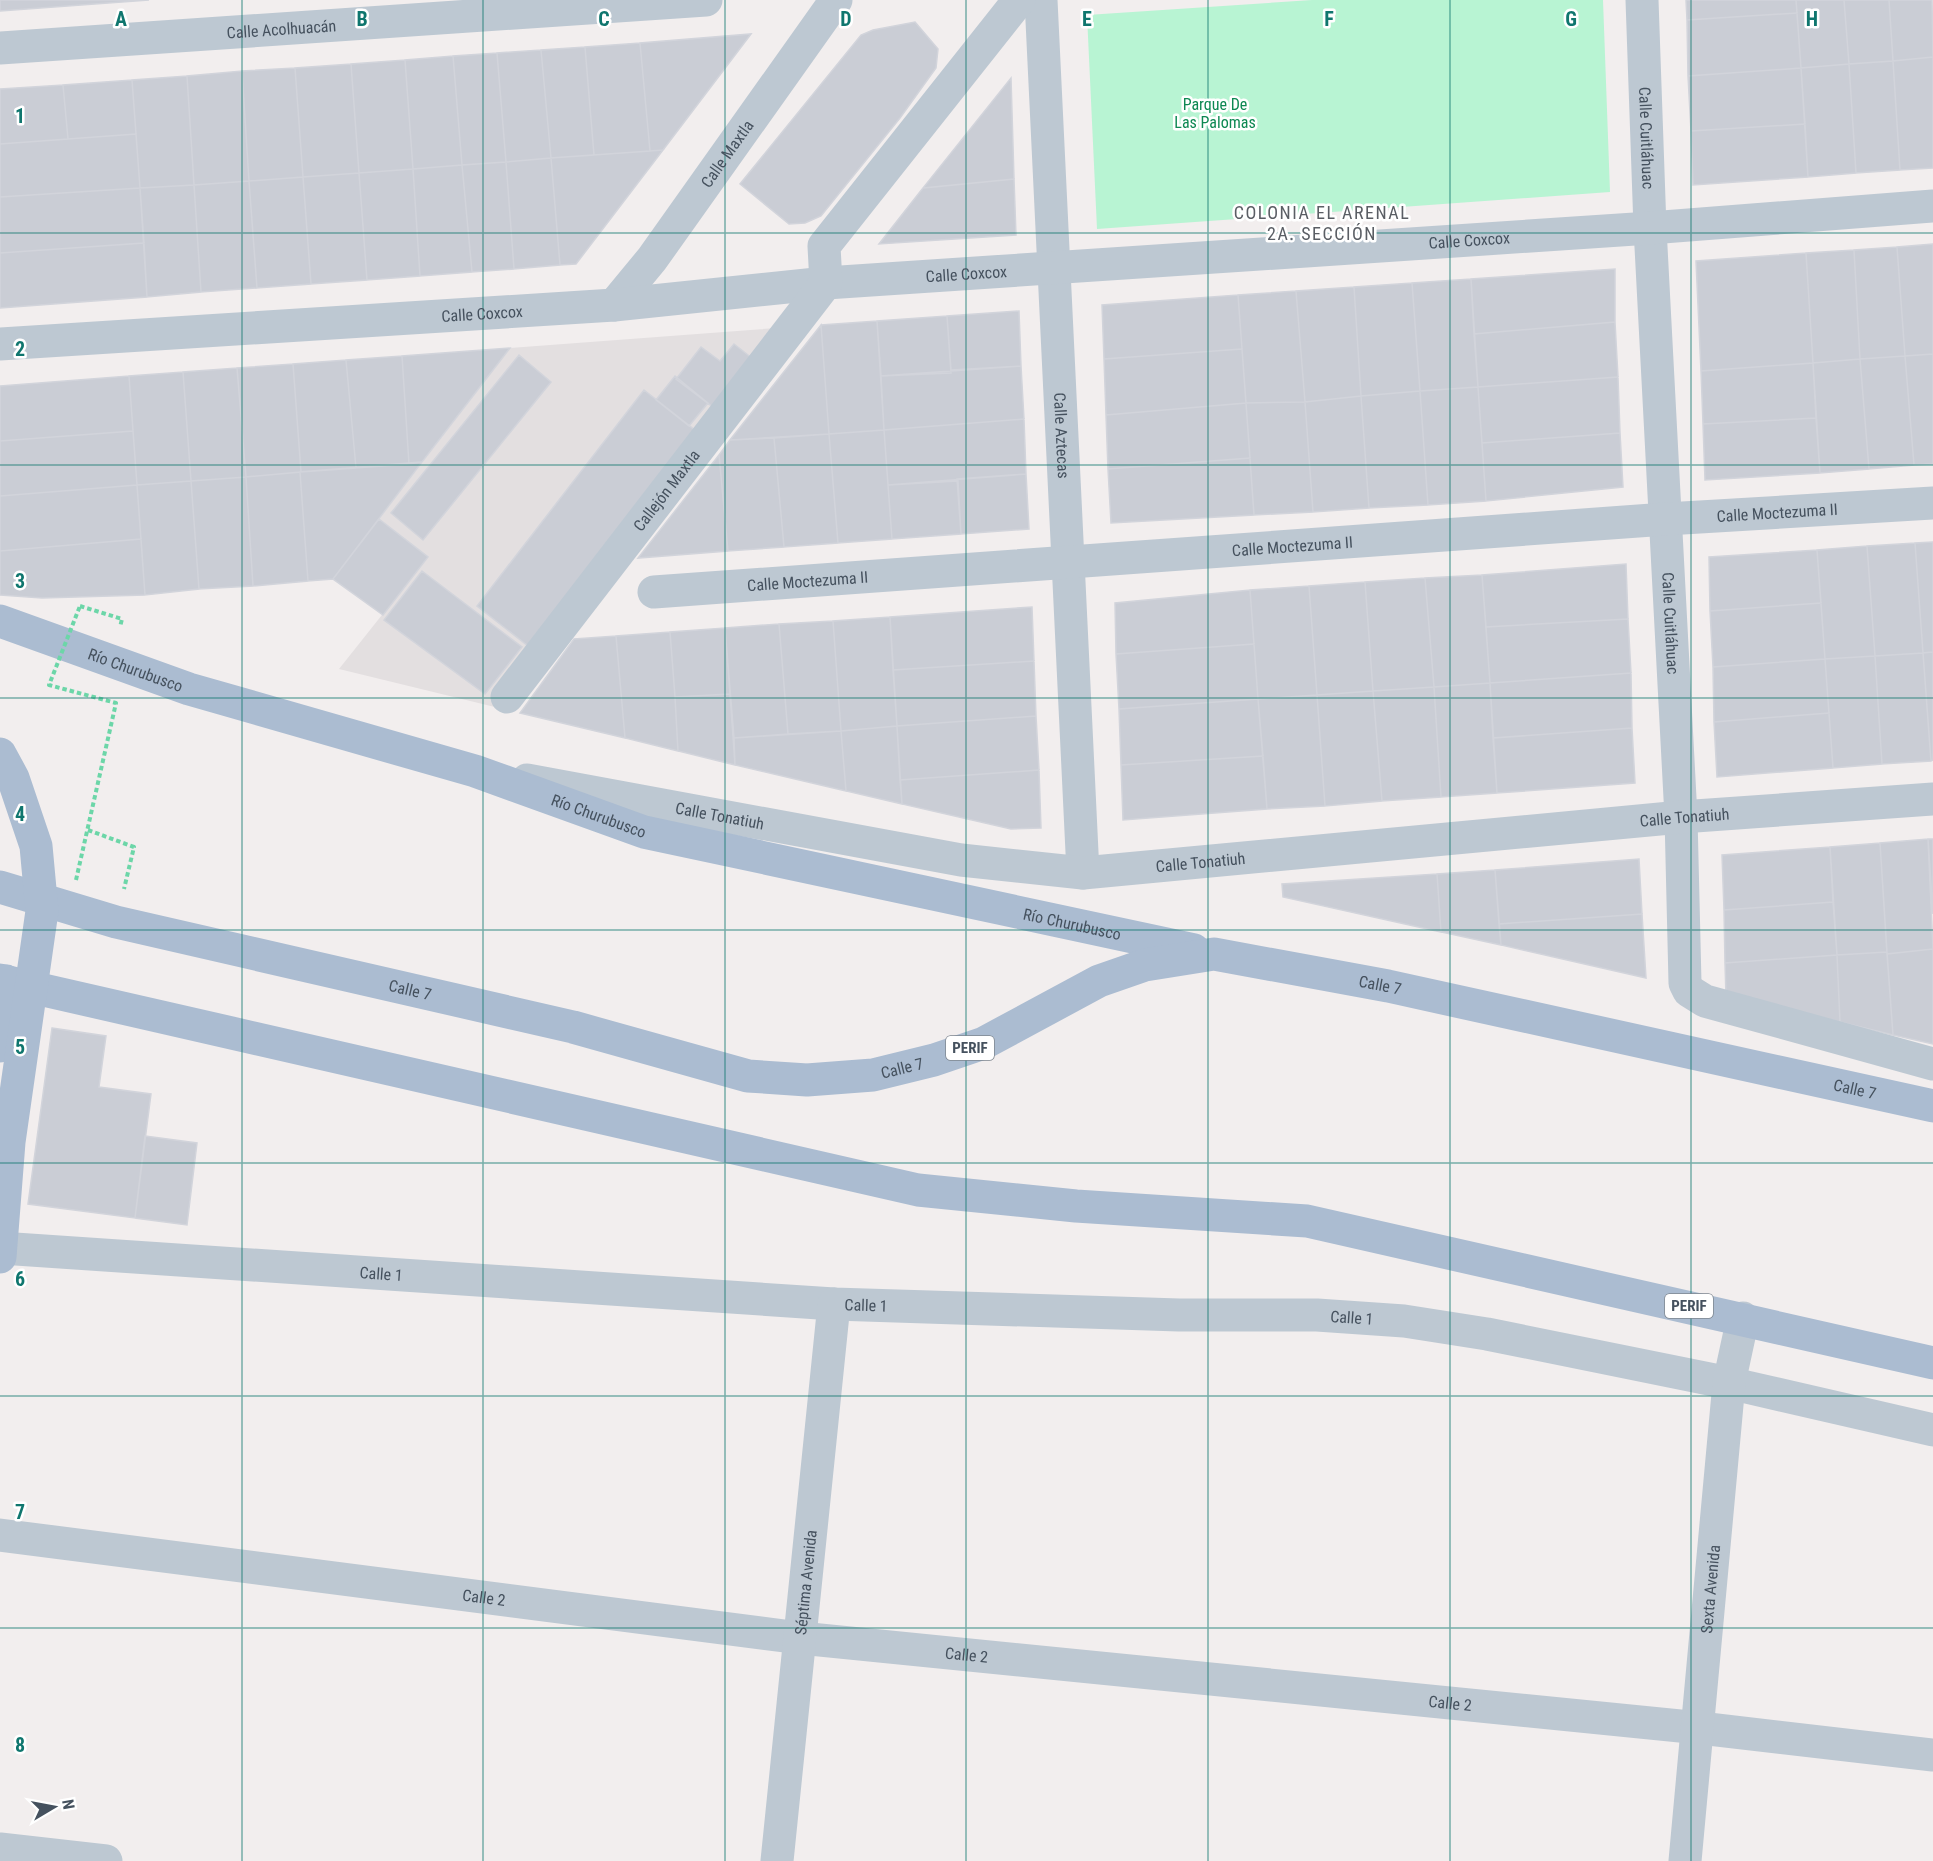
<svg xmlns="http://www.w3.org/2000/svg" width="1933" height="1861" font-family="'Roboto Condensed',sans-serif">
<rect width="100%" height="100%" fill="#f2eeee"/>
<path fill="#e3dfe0" d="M803,326L503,709L339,669L428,557L379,519L510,348Z"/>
<path fill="#b8f4d3" d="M1312,0H1603L1610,192L1097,229L1087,15Z"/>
<path fill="#cacdd5" stroke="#d2d4db" stroke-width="1.5" d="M0,0H149L0,11Z
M1686,0H1796L1797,13L1687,20Z
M1796,0H1844L1849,64L1801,68Z
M1844,0H1889L1893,61L1849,64Z
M1889,0H1932L1933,57L1893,61Z
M1797,13L1801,68L1688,76L1687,20Z
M915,22L938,49L936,68L900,118L821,216L805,223L789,224L740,184L861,35L873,30Z
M751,34L663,150L650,151L640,43Z
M640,43L650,151L594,155L585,47Z
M585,47L594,155L551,158L541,50Z
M541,50L551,158L506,162L497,53Z
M497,53L506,162L462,165L453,56Z
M453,56L462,165L413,169L405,60Z
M1933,57V168L1900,170L1893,61Z
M405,60L413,169L359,173L351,64Z
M1893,61L1900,170L1856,173L1849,64Z
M351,64L359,173L303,177L295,68Z
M1849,64L1856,173L1808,177L1801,68Z
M295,68L303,177L249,181L242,71Z
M1801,68L1805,124L1691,131L1688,76Z
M242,71L249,181L194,185L187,76Z
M187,76L194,185L140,188L132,80Z
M1011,78L1014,179L923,188Z
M132,80L136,134L68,139L63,85Z
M63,85L68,139L0,144V89Z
M1805,124L1808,177L1693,185L1691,131Z
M136,134L140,188L0,197V144Z
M663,150L576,264L560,265L551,158Z
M551,158L560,265L514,269L506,162Z
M506,162L514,269L472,272L462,165Z
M462,165L472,272L420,276L413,169Z
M413,169L420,276L367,280L359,173Z
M359,173L367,280L311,284L303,177Z
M303,177L311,284L257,288L249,181Z
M1014,179L1016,235L879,244L923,188Z
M249,181L257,288L201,292L194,185Z
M194,185L201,292L147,297L140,188Z
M140,188L144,243L0,253V197Z
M144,243L147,297L0,308V253Z
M1933,244V354L1905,356L1897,247Z
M1897,247L1905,356L1860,359L1854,250Z
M1854,250L1860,359L1813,363L1806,253Z
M1806,253L1813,363L1701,371L1696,261Z
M1615,269V322L1474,334L1471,279Z
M1471,279L1478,387L1420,391L1412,283Z
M1412,283L1420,391L1361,396L1354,287Z
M1354,287L1361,396L1305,402L1296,291Z
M1296,291L1305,402L1246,403L1238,295Z
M1238,295L1242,349L1104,359L1102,305Z
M1019,311L1021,366L951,370L947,316Z
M947,316L951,373L881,376L877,321Z
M877,321L884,430L829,434L821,325Z
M1615,322L1618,377L1478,387L1474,334Z
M821,325L829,434L730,440Z
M734,344L757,362L718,411L676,379L701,347L720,361Z
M510,348L422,462L409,464L402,356Z
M1242,349L1246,403L1106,415L1104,359Z
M1933,354V464L1914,465L1905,356Z
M519,355L551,382L423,540L391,513Z
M402,356L409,464L356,468L346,360Z
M1905,356L1914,465L1869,469L1860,359Z
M1860,359L1869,469L1820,473L1813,363Z
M346,360L356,468L301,472L293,364Z
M1813,363L1816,418L1703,424L1701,371Z
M293,364L301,472L246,477L237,368Z
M1021,366L1024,419L884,430L881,376Z
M237,368L246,477L191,481L183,372Z
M183,372L191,481L137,485L129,376Z
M129,376L133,431L0,441V386Z
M675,376L708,403L689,426L656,400Z
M1618,377L1620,433L1482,443L1478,387Z
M1478,387L1486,501L1428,505L1420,391Z
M644,390L696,431L528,646L477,606Z
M1420,391L1428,505L1369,508L1361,396Z
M1361,396L1369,508L1313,512L1305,402Z
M1305,402L1313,512L1254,515L1246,403Z
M1246,403L1250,458L1108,469L1106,415Z
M1816,418L1820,473L1705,480L1703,424Z
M1024,419L1026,474L888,485L884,430Z
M884,430L892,539L838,543L829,434Z
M133,431L137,485L0,496V441Z
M1620,433L1623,487L1486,501L1482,443Z
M829,434L838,543L784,547L774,438Z
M774,438L784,547L728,551L719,455L730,440Z
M719,455L728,551L638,558Z
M1250,458L1254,515L1111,523L1108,469Z
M422,462L333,579L308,581L300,472Z
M300,472L308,581L253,586L246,477Z
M1026,474L1029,529L961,534L957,479Z
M246,477L253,586L199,589L191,481Z
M191,481L199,589L145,595L137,485Z
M958,481L961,534L892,539L888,485Z
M137,485L141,539L0,551V496Z
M379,519L428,557L383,615L333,579Z
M141,539L145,595L42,598L0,595V551Z
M1933,542V652L1923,653L1915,543Z
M1915,543L1923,653L1875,656L1867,546Z
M1867,546L1875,656L1825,659L1817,550Z
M1817,550L1821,603L1710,611L1709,557Z
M1626,564L1628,619L1486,627L1482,575Z
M422,571L522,647L485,694L384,620Z
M1482,575L1490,683L1434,687L1425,578Z
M1425,578L1434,687L1373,691L1365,582Z
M1365,582L1373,691L1317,695L1309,586Z
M1309,586L1317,695L1258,699L1250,590Z
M1250,590L1254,644L1116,654L1115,603Z
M1821,603L1825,659L1713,667L1710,611Z
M1032,607L1034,661L893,670L890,617Z
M890,617L897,726L841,731L833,621Z
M1628,619L1631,673L1490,683L1486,627Z
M833,621L841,731L788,734L779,624Z
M779,624L788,734L734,738L725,628Z
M725,628L730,694L675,697L670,632Z
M670,632L675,697L678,751L625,738L616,636Z
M616,636L625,738L520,713L574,639Z
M1254,644L1258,699L1119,709L1116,654Z
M1933,652V760L1931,761L1923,653Z
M1923,653L1931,761L1882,764L1875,656Z
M1875,656L1882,764L1833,768L1825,659Z
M1825,659L1829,713L1714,722L1713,667Z
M1034,661L1036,716L897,726L893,670Z
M1631,673L1632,728L1493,738L1490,683Z
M1490,683L1497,793L1441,797L1434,687Z
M1434,687L1441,797L1382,801L1373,691Z
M1373,691L1382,801L1325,806L1317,695Z
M730,694L735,765L678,751L675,697Z
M1317,695L1325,806L1267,809L1258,699Z
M1258,699L1263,756L1121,765L1119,709Z
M1829,713L1833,768L1717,777L1714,722Z
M1036,716L1039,770L900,780L897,726Z
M897,726L902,804L846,791L841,731Z
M1632,728L1635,783L1497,793L1493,738Z
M841,731L846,791L735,765L734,738Z
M1263,756L1267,809L1123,820L1121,765Z
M1039,770L1041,828L1011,829L902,804L900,780Z
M1928,839L1933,949L1887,954L1880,843Z
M1928,839H1933V914Z
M1880,843L1887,952L1837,955L1830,847Z
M1830,847L1833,902L1724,910L1722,855Z
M1639,859L1642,914L1499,924L1495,870Z
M1495,870L1501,945L1441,932L1437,874Z
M1437,874L1441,932L1283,897L1282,884Z
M1833,902L1837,955L1725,963L1724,910Z
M1642,914L1646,978L1501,945L1499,924Z
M1933,949V1044L1893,1035L1887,954Z
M1887,952L1893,1035L1840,1022L1837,955Z
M1837,955L1840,1022L1726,996L1725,963Z
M52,1028L106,1036L99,1087L151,1094L135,1218L28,1204Z
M145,1136L197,1143L187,1225L135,1218Z"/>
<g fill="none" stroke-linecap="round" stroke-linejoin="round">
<path stroke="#6cd6a8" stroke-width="4" stroke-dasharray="4.5 3" stroke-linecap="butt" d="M80,606L122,619L120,627
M88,830L134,847L124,889"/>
<g stroke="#bdc8d2" stroke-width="33">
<path id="s1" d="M1041,0L1083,873"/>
<path id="s2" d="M1642,0L1650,228L1681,817L1685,983L1689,991L1705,1001L1933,1064"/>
<path id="s3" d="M0,48L706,0"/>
<path id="s4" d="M614,305L652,259L836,0"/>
<path id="s5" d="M0,344L614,305L826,283L1650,228L1933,206"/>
<path id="s6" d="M654,592L1666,519L1933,503"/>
<path id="s7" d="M507,697L826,283L824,246L1019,0"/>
<path id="s8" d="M527,780L961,860L1083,873L1681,817L1933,799"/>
<path id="s9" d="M0,1248L834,1304L1179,1315H1317L1404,1321L1487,1334L1729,1383L1933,1430"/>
<path id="s10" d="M0,1535L800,1638L1700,1728L1933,1755"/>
<path d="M0,1849L106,1861"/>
<path id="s11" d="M777,1861L834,1304"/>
<path id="s12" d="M1685,1861L1729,1383L1743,1318"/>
</g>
<g stroke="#abbcd1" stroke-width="33">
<path id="s13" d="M0,621L189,689L475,771L644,832L1194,950"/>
<path id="s14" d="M0,887L116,922L573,1027L748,1076L807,1080L873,1075L934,1060L984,1043L1099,981L1145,965L1214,954L1388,986L1933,1106"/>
<path d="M0,980L918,1190L1076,1206L1307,1221L1933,1363"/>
<path d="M0,1046L6,981"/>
</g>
<path stroke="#6cd6a8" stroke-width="4" stroke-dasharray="4.5 3" stroke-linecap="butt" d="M76,880L116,703L49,685L80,606"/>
<path stroke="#abbcd1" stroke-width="33" d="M0,754L13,778L36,846L42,911L9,1142L0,1257"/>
</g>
<path fill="none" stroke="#0f766e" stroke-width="1.5" stroke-opacity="0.55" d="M242,0V1861M483,0V1861M725,0V1861M966,0V1861M1208,0V1861M1450,0V1861M1691,0V1861M0,233H1933M0,465H1933M0,698H1933M0,930H1933M0,1163H1933M0,1396H1933M0,1628H1933"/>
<g text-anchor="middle" stroke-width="5" stroke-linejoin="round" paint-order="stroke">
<g fill="#fff" stroke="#7d858e" stroke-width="1.5">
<rect x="946" y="1036" width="48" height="24" rx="4.5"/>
<rect x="1665" y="1294" width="48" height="24" rx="4.5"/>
</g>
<g font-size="15" font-weight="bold" fill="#45515e">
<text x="970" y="1053">PERIF</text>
<text x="1689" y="1311">PERIF</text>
</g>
<g font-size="16" fill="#45515e" stroke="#fff">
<text dy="6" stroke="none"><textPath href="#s3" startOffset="282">Calle Acolhuacán</textPath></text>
<text dy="6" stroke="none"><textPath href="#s2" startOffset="138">Calle Cuitláhuac</textPath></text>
<text dy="6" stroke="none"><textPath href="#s4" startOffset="189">Calle Maxtla</textPath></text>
<text dy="6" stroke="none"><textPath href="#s5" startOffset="1473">Calle Coxcox</textPath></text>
<text dy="6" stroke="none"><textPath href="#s5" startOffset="969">Calle Coxcox</textPath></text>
<text dy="6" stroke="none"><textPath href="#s5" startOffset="483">Calle Coxcox</textPath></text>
<text dy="6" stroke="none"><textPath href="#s1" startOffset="436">Calle Aztecas</textPath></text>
<text dy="6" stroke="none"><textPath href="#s7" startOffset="261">Callejón Maxtla</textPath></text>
<text dy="6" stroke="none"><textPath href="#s6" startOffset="1126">Calle Moctezuma II</textPath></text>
<text dy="6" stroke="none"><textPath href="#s6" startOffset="640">Calle Moctezuma II</textPath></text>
<text dy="6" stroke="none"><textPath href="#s6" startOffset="154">Calle Moctezuma II</textPath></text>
<text dy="6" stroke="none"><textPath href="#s2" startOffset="624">Calle Cuitláhuac</textPath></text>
<text dy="6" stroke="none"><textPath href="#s13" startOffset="144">Río Churubusco</textPath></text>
<text dy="6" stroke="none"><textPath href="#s13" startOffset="630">Río Churubusco</textPath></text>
<text dy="6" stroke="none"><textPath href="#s8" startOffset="196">Calle Tonatiuh</textPath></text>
<text dy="6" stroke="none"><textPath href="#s8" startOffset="1168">Calle Tonatiuh</textPath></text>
<text dy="6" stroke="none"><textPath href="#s8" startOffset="682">Calle Tonatiuh</textPath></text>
<text dy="6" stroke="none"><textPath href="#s13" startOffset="1116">Río Churubusco</textPath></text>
<text dy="6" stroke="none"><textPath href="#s14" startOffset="1431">Calle 7</textPath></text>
<text dy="6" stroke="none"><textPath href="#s14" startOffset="423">Calle 7</textPath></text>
<text dy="6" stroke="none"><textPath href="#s14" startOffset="927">Calle 7</textPath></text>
<text dy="6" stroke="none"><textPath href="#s14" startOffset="1917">Calle 7</textPath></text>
<text dy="6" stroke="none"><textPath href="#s9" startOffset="382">Calle 1</textPath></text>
<text dy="6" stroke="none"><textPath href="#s9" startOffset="868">Calle 1</textPath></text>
<text dy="6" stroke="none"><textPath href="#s9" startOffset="1354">Calle 1</textPath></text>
<text dy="6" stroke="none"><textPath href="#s11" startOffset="280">Séptima Avenida</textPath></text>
<text dy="6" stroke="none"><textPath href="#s12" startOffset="273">Sexta Avenida</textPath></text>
<text dy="6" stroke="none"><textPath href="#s10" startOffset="488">Calle 2</textPath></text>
<text dy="6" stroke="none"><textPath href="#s10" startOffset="974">Calle 2</textPath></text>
<text dy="6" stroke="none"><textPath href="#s10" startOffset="1460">Calle 2</textPath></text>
</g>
<g font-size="16" fill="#0d8852" stroke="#fff">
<text x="1215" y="110">Parque De<tspan x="1215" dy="18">Las Palomas</tspan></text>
</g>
<g font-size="18" letter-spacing="1.5" fill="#5a5e64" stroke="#fff">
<text x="1322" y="219">COLONIA EL ARENAL<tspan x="1322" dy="21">2A. SECCIÓN</tspan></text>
</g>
</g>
<g font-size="20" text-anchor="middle" font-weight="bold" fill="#0f766e" stroke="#fff" stroke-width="5" stroke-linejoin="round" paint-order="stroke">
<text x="121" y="26">A</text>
<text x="362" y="26">B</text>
<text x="604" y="26">C</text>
<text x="846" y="26">D</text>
<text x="1087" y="26">E</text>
<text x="1329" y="26">F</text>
<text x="1571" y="26">G</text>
<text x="1812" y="26">H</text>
<text x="20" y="123">1</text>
<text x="20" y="356">2</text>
<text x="20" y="588">3</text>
<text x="20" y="821">4</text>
<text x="20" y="1054">5</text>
<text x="20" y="1286">6</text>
<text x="20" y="1519">7</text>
<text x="20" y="1752">8</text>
</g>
<g transform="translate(54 1807) rotate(80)" stroke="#ffffff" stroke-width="4.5" paint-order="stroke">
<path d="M0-4.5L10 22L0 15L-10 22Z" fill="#45515e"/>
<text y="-9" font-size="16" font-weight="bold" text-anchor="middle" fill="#45515e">N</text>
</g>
</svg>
